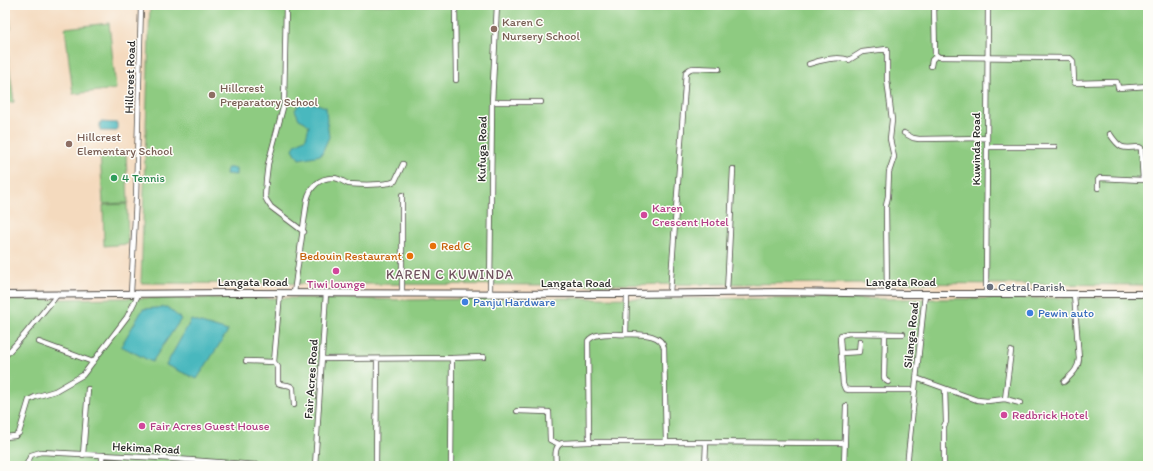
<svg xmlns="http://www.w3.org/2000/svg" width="1153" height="471" font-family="Itim,sans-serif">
<rect width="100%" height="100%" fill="#fdfcf7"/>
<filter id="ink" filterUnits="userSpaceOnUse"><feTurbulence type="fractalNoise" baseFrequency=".025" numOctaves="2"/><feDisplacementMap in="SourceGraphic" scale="8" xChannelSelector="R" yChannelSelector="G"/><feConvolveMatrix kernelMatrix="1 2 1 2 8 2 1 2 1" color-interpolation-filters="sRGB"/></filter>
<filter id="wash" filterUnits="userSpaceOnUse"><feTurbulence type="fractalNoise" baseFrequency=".012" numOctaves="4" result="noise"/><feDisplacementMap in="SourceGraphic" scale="16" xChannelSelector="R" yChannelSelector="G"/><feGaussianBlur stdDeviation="0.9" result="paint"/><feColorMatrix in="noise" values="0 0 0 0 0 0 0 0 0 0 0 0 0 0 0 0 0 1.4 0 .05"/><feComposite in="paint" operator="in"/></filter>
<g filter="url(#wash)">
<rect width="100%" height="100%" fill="#f4dabe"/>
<path fill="#8ecb81" stroke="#5c7b56" d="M5,5H8L11,29L5,30Z
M150,5H1148V285L876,283L556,285L141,283Z
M109,23L116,89L73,94L65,28Z
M5,35L14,102L5,103Z
M126,152L128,203L103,204L100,153Z
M127,204L128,244L104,246L103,205Z
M1148,297V466H5V300L124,298H309L411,300L518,298L936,299Z"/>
<path fill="#49b8be" stroke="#3a7274" d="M314,103L326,107L327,122L329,137L321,155L299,159L293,149L296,144L306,138L309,126L305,122L299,119L295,110L299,104Z
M100,122L117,123V131H100Z
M227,168H236V175L226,174Z
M167,307L181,319L152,362L121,346L143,309Z
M191,320L228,331L197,379L166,365Z"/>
</g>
<g filter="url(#ink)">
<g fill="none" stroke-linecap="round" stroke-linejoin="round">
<defs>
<path id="minor" d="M286,5L284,104L268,164L266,181L265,197L267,201L271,207L304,232
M455,5L456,80
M934,5L935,54L939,57L1070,58L1073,61L1074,81L1075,83L1115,82H1117L1118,88L1148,86
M809,64C820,60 838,56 849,60L862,52L887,49V80L892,120L890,139L894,157L889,172L888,196L886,206L887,294
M931,66L932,60L936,56
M492,102H541
M904,133L913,138L919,139L987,138
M1110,134C1120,149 1122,149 1139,147L1141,148L1143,180H1148
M987,147H1055
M1098,188V180L1100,178L1143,180
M402,195V294
M727,292L733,169
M131,293L136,198L141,5
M294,293L307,200C310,187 320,177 334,178C340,178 344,183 349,184C362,185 378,185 390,183L395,181L403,164
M670,293L686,72L690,69L693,68L719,69
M986,293L988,5
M490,294L492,102L497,5
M626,334C638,335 661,332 664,348L666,442L844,443
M885,334L884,377L885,380L888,382
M903,334L849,333L841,335L840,338L843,384L845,389L849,390H915
M39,342L93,362
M841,353L859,352L860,341
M5,356L25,334L58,294
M452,358L484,357
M323,359L452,358L451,466
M246,361L274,362L280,293
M274,362L278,367V383C282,386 290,383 293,388L294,405
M916,378L977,400L987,401L1005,399L1020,403
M1064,382C1072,374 1078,370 1079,359L1074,294
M1005,399L1011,351
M517,411L549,412L550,440L559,444
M5,437L15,436L19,433L29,400L35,397L55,391L83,375L127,317L139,293
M589,442H666
M83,455L88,389
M26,466L31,455L41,452L162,458L272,466
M102,466V455
M315,466L326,293
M376,466L377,359
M556,466C556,458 553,447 562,443L589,442L588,341C594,331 615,335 626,334L627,294
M705,466L706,443
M844,466L846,406
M907,466L925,294
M944,466V426L946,422L945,389"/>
<path id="secondary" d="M5,295L227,293L627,294L782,292L908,294H1148"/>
</defs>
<use href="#minor" stroke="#494541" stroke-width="6"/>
<use href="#secondary" stroke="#494541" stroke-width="8"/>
<use href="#minor" stroke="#fff" stroke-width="4.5"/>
<use href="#secondary" stroke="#fff" stroke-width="6"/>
</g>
</g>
<g fill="#8d6e63" stroke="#fdfcf7" stroke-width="1.5">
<circle cx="494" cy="29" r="4"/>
<circle cx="212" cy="95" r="4"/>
<circle cx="69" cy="144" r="4"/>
</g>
<circle fill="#2e9e5b" stroke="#fdfcf7" stroke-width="1.5" cx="114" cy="178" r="4"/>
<g fill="#d1479c" stroke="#fdfcf7" stroke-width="1.5">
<circle cx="644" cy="215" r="4"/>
<circle cx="336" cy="271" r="4"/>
<circle cx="1004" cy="415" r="4"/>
<circle cx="142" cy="426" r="4"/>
</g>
<g fill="#e8710a" stroke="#fdfcf7" stroke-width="1.5">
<circle cx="433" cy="246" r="4"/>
<circle cx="410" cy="256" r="4"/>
</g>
<circle fill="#6b7280" stroke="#fdfcf7" stroke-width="1.5" cx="990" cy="287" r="4"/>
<g fill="#3f7fe0" stroke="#fdfcf7" stroke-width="1.5">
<circle cx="465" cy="302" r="4"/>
<circle cx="1030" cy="313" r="4"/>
</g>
<g text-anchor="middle" stroke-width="3" stroke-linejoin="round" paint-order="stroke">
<g font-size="12" fill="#785e54" stroke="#fdfcf7" text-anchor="start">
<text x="502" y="26">Karen C<tspan x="502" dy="14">Nursery School</tspan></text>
<text x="220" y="92">Hillcrest<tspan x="220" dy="14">Preparatory School</tspan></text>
<text x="77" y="141">Hillcrest<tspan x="77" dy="14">Elementary School</tspan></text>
</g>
<g font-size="12" fill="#2b2b2b" stroke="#fdfcf7">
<text transform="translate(130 77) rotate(-88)" y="4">Hillcrest Road</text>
<text transform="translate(482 149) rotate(-89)" y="4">Kufuga Road</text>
<text transform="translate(976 149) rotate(-90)" y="4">Kuwinda Road</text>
<text x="253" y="286">Langata Road</text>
<text x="901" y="286">Langata Road</text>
<text x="576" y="287">Langata Road</text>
<text transform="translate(911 335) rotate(-84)" y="4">Silanga Road</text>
<text transform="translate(311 379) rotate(-86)" y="4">Fair Acres Road</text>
<text transform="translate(146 448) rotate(3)" y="4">Hekima Road</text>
</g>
<g font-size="12" fill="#27864d" stroke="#fdfcf7" text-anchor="start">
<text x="122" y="182">4 Tennis</text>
</g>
<g font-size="12" fill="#b23c85" stroke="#fdfcf7" text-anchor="start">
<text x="652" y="212">Karen<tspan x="652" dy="14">Crescent Hotel</tspan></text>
<text x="336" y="288" text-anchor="middle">Tiwi lounge</text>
<text x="1012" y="419">Redbrick Hotel</text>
<text x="150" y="430">Fair Acres Guest House</text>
</g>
<g font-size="12" fill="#c56008" stroke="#fdfcf7" text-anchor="start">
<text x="441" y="250">Red C</text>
<text x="402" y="260" text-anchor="end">Bedouin Restaurant</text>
</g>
<g font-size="12" fill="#5b616d" stroke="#fdfcf7" text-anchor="start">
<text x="998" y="291">Cetral Parish</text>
</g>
<g font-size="12" fill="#366cbe" stroke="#fdfcf7" text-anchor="start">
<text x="473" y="306">Panju Hardware</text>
<text x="1038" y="317">Pewin auto</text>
</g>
<g font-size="13" letter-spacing="1" fill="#6f525e" stroke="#fdfcf7">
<text x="450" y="279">KAREN C KUWINDA</text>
</g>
</g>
<rect width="1153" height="471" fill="none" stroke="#fdfcf7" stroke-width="20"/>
</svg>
